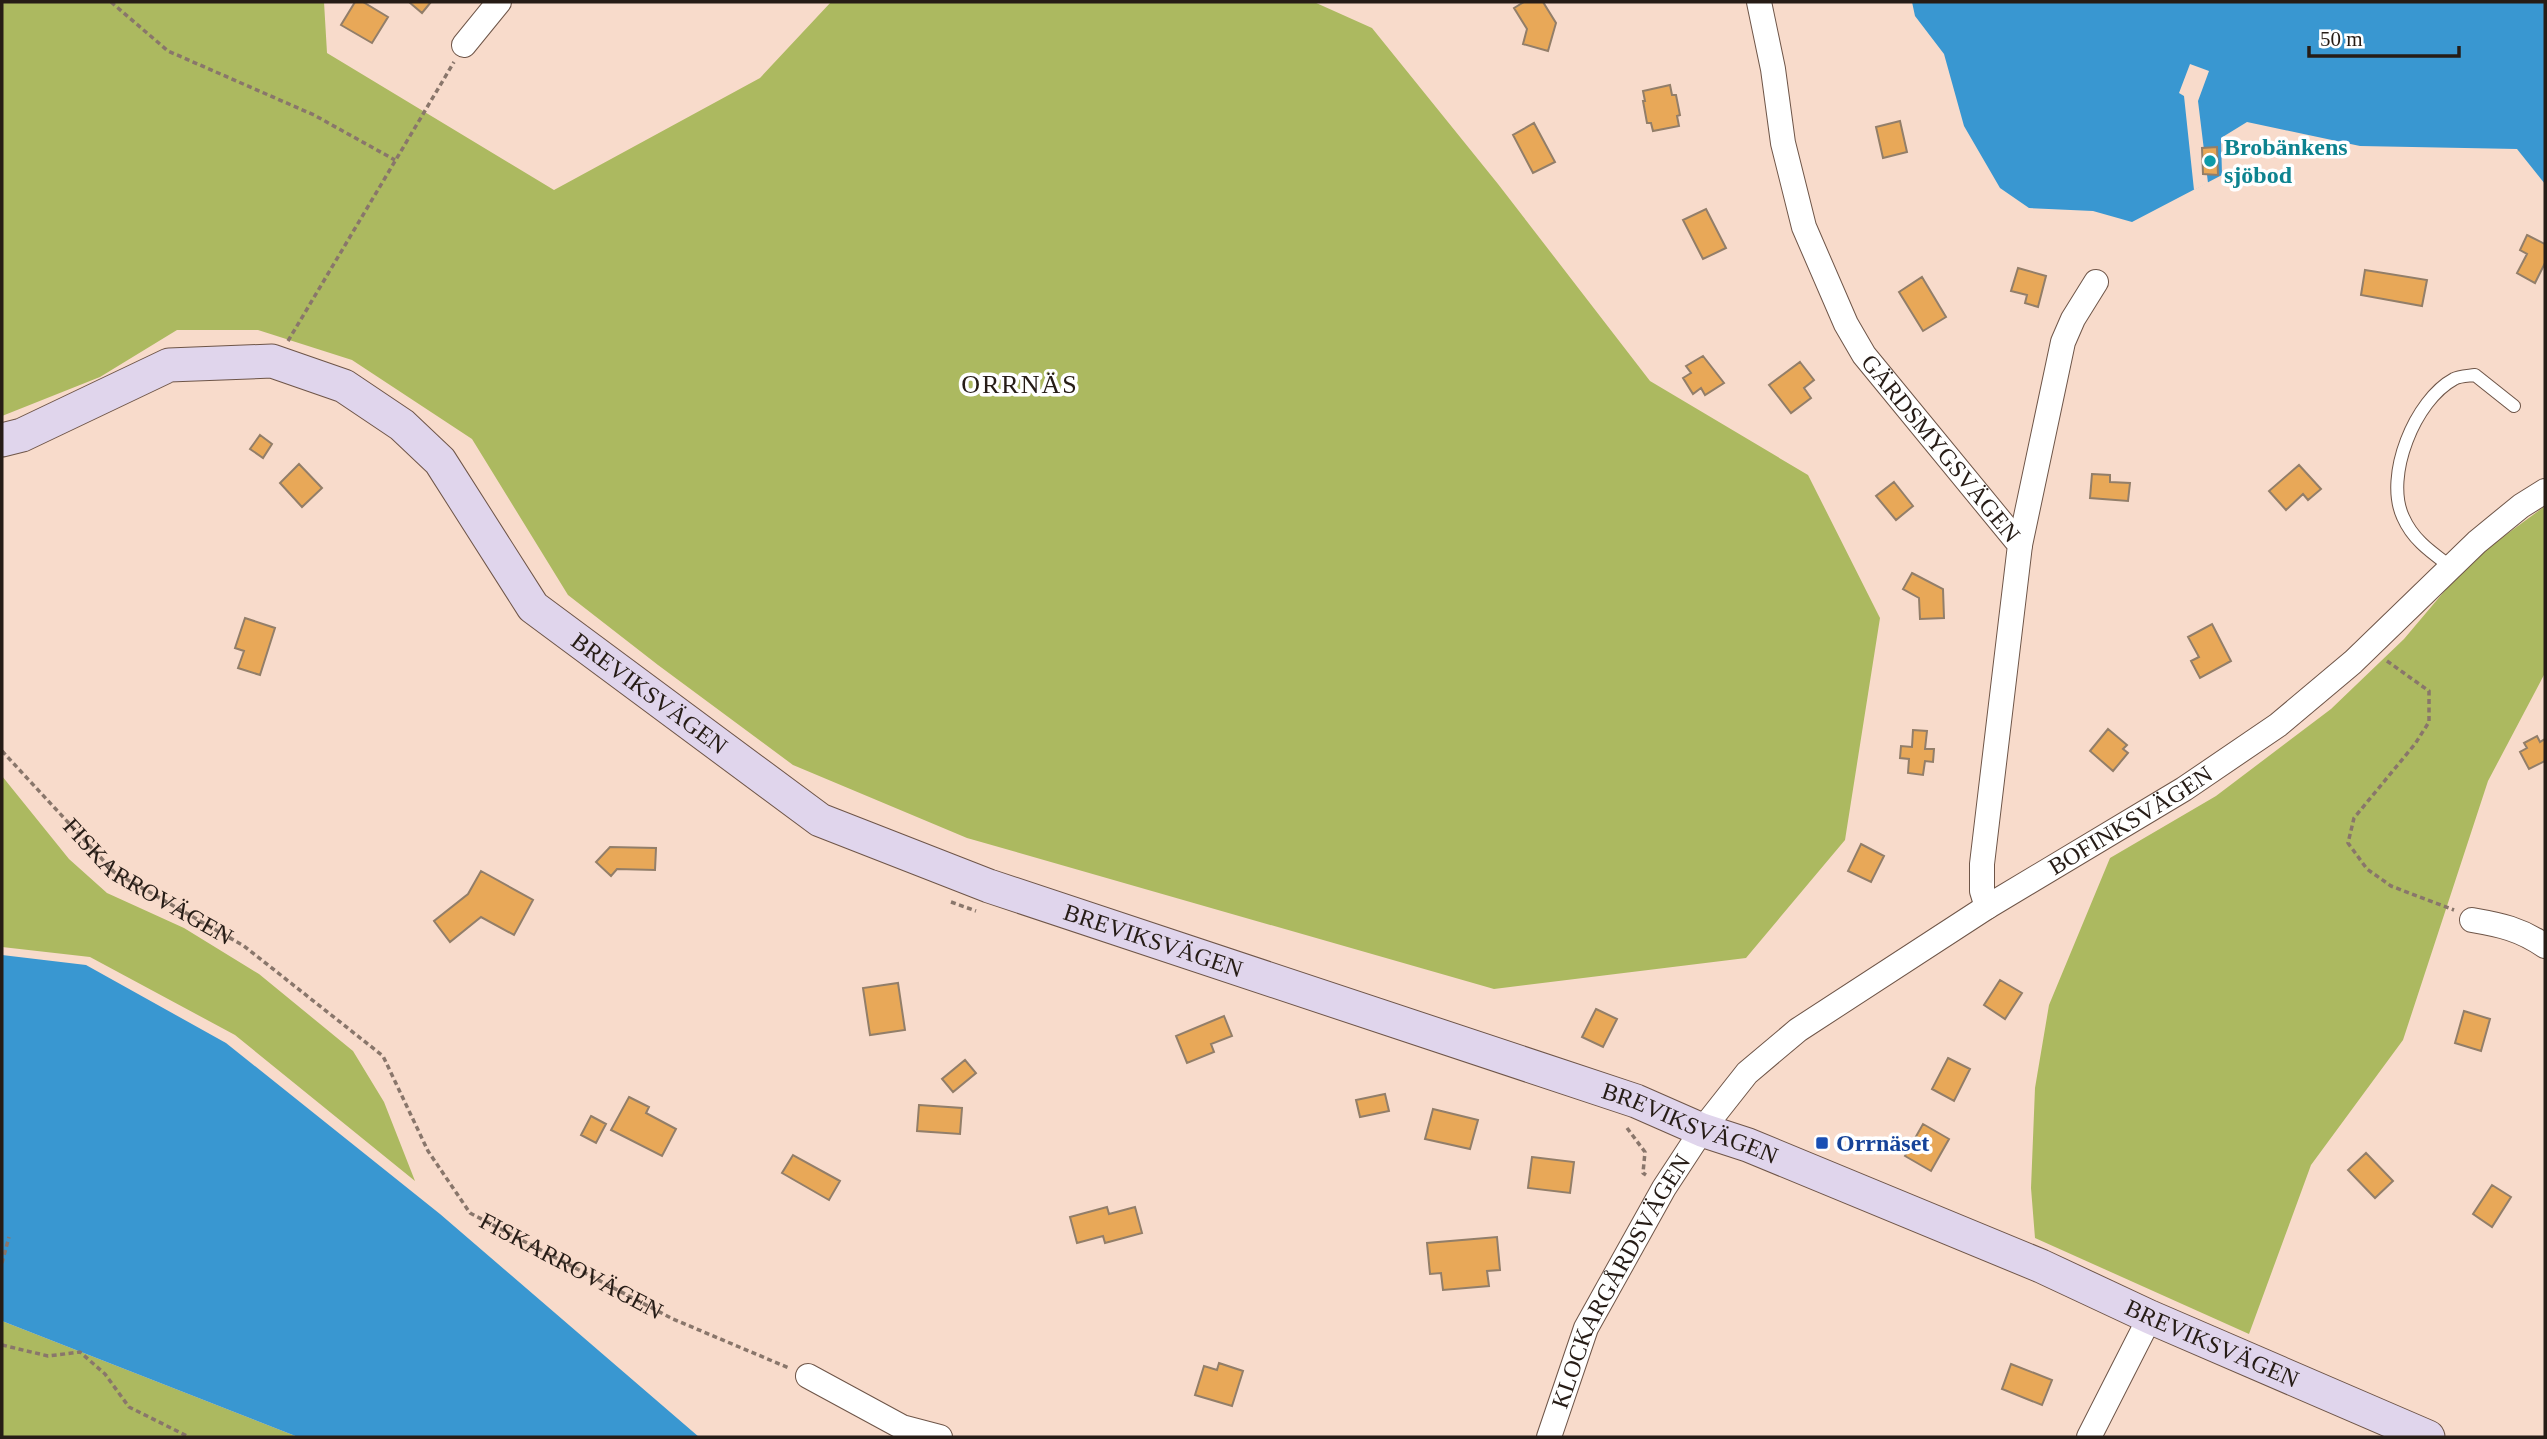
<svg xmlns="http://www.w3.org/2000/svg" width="2547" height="1439" font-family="'Times New Roman',serif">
<rect width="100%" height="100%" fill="#f8dbcb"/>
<path fill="#acb960" d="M2,2H324L327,53L554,190L760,78L831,2H1314L1372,28L1498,184L1650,381L1808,475L1880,618L1845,840L1746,958L1494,989L967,838L793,765L658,665L568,595L472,439L352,360L258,330H177L100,377L2,416Z
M2545,506V673L2488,781L2403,1040L2311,1165L2249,1334L2035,1238L2031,1188L2035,1088L2049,1005L2110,858L2216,796L2331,709L2404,639L2469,562Z
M2,776L69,859L107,893L184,928L259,974L353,1051L384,1102L415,1181L235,1035L90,957L2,947Z
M2,1321L298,1437H2Z"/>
<path fill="#3997d1" d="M1912,2H2545V184L2517,149L2360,146L2247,122L2221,138L2222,175L2132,222L2093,211L2029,208L2000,188L1964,126L1944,54L1915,16Z
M2,955L86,965L226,1043L440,1214L699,1437H298L2,1321Z"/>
<path fill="#f8dbcb" d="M2190,64L2209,71L2198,101L2208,183L2194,190L2184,96L2179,93Z"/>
<path fill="#e8a858" stroke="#927e69" stroke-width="2" d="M355,2H363L388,17L372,43L341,25Z
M409,2H431L422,13Z
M1524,2H1543L1556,23L1548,51L1523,44L1527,29L1514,8Z
M1670,85L1672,95H1676L1680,115L1677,116L1679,126L1653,131L1651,123H1647L1643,101H1645L1643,91Z
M1900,121L1907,152L1883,158L1876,127Z
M1534,123L1555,162L1533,173L1513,135Z
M2217,147L2218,175L2203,174L2202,148Z
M1706,209L1726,248L1703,259L1683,220Z
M2527,235L2545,244V263L2535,283L2517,273L2527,254L2520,250Z
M2018,268L2046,276L2038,307L2025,303L2027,295L2011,291Z
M2365,270L2427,280L2422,306L2361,295Z
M1922,277L1946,317L1923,331L1899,292Z
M1703,356L1724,383L1705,395L1701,388L1693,394L1683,378L1691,373L1686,366Z
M1800,362L1814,380L1804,388L1811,398L1791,413L1769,385Z
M260,435L272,444L263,458L250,449Z
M299,464L322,488L302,507L280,483Z
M2299,465L2321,489L2308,500L2303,494L2286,510L2269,491Z
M2092,474L2110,475V482L2130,483L2128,501L2090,498Z
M1894,482L1913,506L1896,520L1876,496Z
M1912,573L1943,589L1944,618L1920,619L1919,598L1903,589Z
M245,618L275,628L260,675L238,668L244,651L235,648Z
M2212,624L2231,661L2200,678L2191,661L2199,657L2188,637Z
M2108,729L2127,745L2123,749L2128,753L2113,771L2090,751Z
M1913,730L1927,731L1925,749H1934L1933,762L1925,761L1923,775L1908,773L1909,759L1900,758L1901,746L1912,747Z
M2537,736L2540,742L2545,739V761L2529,769L2520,752L2527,748L2524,743Z
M1861,844L1884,856L1871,882L1848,871Z
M610,847L656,848L655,870L617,869L611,876L596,862Z
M481,871L533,900L514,935L481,917L450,942L434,921L468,894Z
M2000,980L2022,993L2005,1019L1984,1005Z
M898,983L905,1030L870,1035L863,988Z
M1596,1009L1617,1019L1603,1047L1582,1037Z
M2464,1011L2490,1019L2481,1051L2455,1043Z
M1224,1016L1232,1036L1211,1044L1214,1052L1187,1063L1176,1036Z
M1948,1058L1970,1069L1954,1101L1932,1089Z
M965,1060L976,1073L953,1092L942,1079Z
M1385,1094L1389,1111L1360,1117L1356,1100Z
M629,1097L649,1107L646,1113L676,1129L662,1156L611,1130Z
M919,1105L962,1108L960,1134L917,1131Z
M1433,1109L1478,1120L1470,1149L1425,1139Z
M591,1116L606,1124L596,1143L581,1135Z
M1923,1124L1949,1139L1931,1171L1905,1156Z
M2366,1153L2393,1181L2375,1198L2348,1170Z
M793,1155L840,1181L829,1200L782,1173Z
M1532,1157L1574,1162L1570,1193L1528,1188Z
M2492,1185L2511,1197L2492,1227L2473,1214Z
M1107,1207L1109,1214L1135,1207L1142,1233L1105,1243L1103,1236L1077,1243L1070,1217Z
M1497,1237L1500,1270L1487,1271L1489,1286L1443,1290L1441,1273L1430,1274L1427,1243Z
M1219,1363L1243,1371L1232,1406L1195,1395L1204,1366L1217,1370Z
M2011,1364L2052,1380L2042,1405L2002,1389Z"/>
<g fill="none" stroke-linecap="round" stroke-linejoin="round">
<defs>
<path id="service" d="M2451,567C2431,552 2413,540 2403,517C2384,476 2415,400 2454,379C2459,376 2468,376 2475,375L2514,406"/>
<g id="minor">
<path id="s2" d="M1759,2L1773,69L1783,143L1804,227L1846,324L1864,355L2020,545L1982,864V891L1987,907"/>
<path d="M464,45L499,2"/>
<path d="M2020,545L2063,342L2073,319L2096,282"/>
<path d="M2472,920C2501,925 2520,929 2545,946"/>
<path d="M808,1376L902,1427L940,1437"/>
<path id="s3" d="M1549,1437L1586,1328L1664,1188L1702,1130L1747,1073L1798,1030L1987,907L2184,789L2278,725L2353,662L2477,542L2521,506L2545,491"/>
<path d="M2089,1437L2150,1317"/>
</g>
<g id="secondary">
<path id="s4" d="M2,440L22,435L169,365L272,361L344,386L402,425L440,461L533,607L820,820L989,886L1636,1101L1702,1130L1748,1145L2041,1266L2150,1317L2428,1437"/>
</g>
</defs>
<use href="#service" stroke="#6e5548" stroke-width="14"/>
<use href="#minor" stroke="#6e5548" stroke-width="26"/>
<use href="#secondary" stroke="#6e5548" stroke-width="35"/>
<g stroke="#89766b" stroke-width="3.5" stroke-dasharray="5 3.5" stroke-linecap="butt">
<path d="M111,2L168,51L314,115L395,160"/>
<path d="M288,341L454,62"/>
<path d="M2387,661L2429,691V722L2415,744L2354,818L2348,843L2367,869L2391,886L2454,910"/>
<path id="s1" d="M2,751L114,872L244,946L383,1056L428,1151L470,1213L673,1319L789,1368"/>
<path d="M951,902L976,911"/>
<path d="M1627,1128L1645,1152L1643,1173L1646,1175"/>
<path d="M2,1263L9,1237"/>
<path d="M2,1345L48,1356L80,1352L105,1374L129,1407L189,1437"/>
</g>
<use href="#service" stroke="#fff" stroke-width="12"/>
<use href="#minor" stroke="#fff" stroke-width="24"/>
<use href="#secondary" stroke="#e0d5ec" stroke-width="33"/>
</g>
<circle fill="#0f9aa8" stroke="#fff" stroke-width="2.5" cx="2210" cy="161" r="7"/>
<rect fill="#1a4fb4" stroke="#fff" stroke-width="2.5" x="1815" y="1136" width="14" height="14" rx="3.5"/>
<g text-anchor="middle" stroke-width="7" stroke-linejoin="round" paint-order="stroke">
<g font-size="24" font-weight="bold" fill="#0d838f" stroke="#fff" text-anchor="start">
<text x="2224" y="155">Brobänkens<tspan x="2224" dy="28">sjöbod</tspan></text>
</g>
<g font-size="24" fill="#261c16" stroke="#fff">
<text dy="8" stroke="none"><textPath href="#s2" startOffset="492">GÄRDSMYGSVÄGEN</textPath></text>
<text dy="8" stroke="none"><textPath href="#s4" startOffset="803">BREVIKSVÄGEN</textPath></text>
<text dy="8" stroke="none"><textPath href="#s3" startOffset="877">BOFINKSVÄGEN</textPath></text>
<text dy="8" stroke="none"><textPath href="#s1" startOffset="198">FISKARROVÄGEN</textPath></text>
<text dy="8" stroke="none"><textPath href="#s4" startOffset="1370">BREVIKSVÄGEN</textPath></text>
<text dy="8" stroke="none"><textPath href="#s4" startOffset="1937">BREVIKSVÄGEN</textPath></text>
<text dy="8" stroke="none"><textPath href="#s1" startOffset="786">FISKARROVÄGEN</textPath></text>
<text dy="8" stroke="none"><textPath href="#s3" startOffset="172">KLOCKARGÅRDSVÄGEN</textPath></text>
<text dy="8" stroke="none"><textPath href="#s4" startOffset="2504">BREVIKSVÄGEN</textPath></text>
</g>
<g font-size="24" font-weight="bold" fill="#164399" stroke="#fff" text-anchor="start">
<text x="1836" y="1151">Orrnäset</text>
</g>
<g font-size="26" letter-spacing="2" fill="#261c16" stroke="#fff">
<text x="1020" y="393">ORRNÄS</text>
</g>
</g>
<rect width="2547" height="1439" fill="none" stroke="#261c16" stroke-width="7"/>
<path d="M2309 46v10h150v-10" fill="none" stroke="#261c16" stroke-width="3.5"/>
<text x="2320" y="46" font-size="21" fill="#261c16" stroke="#ffffff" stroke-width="5" paint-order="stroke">50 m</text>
</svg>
